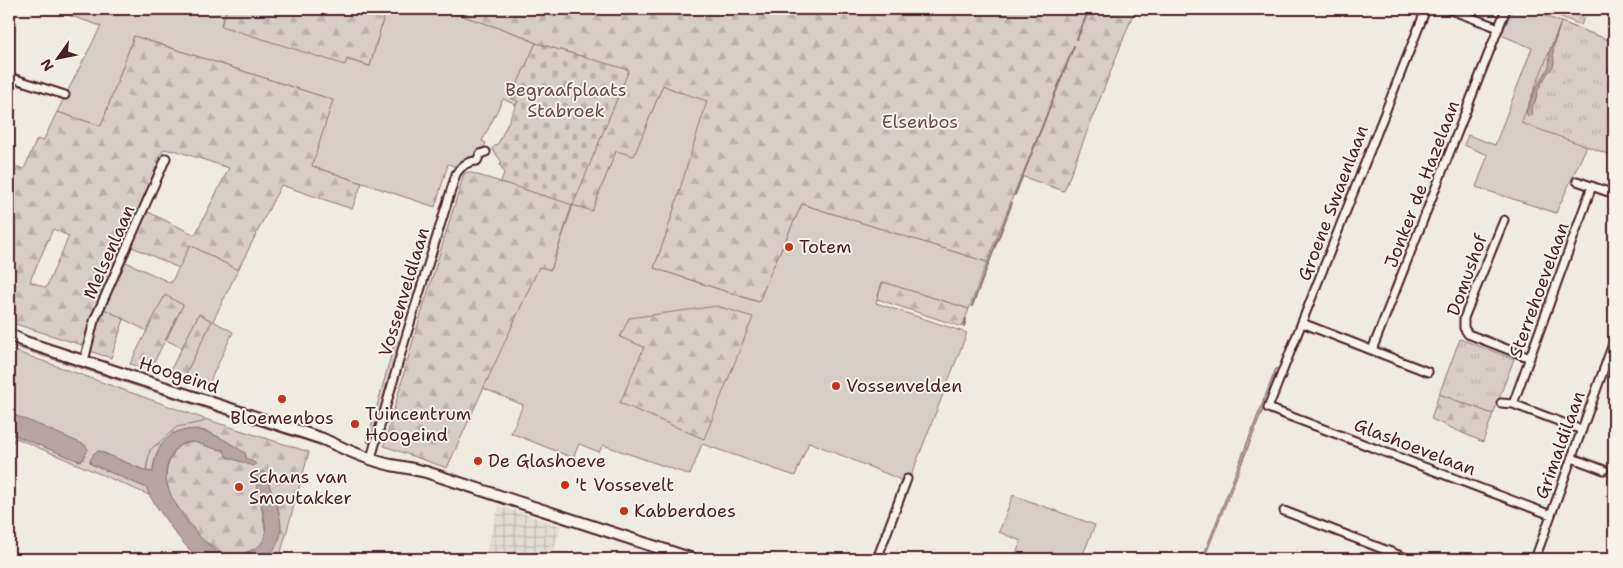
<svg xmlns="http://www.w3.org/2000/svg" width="1623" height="568" font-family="'Shantell Sans',sans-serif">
<defs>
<pattern id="industrial-grid" width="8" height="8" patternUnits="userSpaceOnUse" patternTransform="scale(1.25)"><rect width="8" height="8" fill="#e3dcd2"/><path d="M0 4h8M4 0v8" fill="none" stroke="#c4bcb4"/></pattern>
<pattern id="forest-firs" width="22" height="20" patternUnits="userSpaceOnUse" patternTransform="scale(1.25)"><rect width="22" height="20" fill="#d8cdc6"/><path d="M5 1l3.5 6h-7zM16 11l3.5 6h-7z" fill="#bbb0aa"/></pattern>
<pattern id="cemetery-stones" width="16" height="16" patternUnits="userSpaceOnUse" patternTransform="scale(1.25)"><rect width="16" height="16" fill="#d8cdc6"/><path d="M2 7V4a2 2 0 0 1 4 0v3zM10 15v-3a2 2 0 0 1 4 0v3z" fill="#bbb0aa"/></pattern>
<pattern id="park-tufts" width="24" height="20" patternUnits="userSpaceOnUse" patternTransform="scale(1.25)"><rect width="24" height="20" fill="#d8cdc6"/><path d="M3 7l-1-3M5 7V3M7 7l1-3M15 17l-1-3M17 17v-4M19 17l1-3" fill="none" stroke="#bbb0aa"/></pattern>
</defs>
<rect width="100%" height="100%" fill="#f0ebe0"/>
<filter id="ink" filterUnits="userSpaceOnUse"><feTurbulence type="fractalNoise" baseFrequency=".02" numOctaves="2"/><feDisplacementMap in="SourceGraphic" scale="10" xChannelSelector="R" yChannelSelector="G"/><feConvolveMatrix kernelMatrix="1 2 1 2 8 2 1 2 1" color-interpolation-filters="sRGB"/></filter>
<g filter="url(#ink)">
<path fill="url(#industrial-grid)" d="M499,506L561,526L551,559H484Z"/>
<path fill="#d8cdc6" stroke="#917678" d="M50,9H227L221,25L370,66L386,9H442L520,35L536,43L512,97L518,101L516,105L503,99L482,141L486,143L483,149L477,154L457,167L448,164L435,207L311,166L333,100L134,36L101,126L57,112L101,26Z
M1513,9H1527L1614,42V56L1607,75L1614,78V156L1587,146L1556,213L1476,187L1488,155L1464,145L1468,135L1495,145L1532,48L1501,35Z
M663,85L679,92L708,100L666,235L654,268L758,302L772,269L802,204L987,262L969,309L882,282L876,303L967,333L907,486L902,484L899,479L809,442L795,476L702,444L690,475L603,445L599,452L579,444L573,458L511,433L523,405L483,388L539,266L551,270L573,205L592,210L616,151L634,155Z
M190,245L238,270L213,321L233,332L209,383L185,375L212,321L199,314L182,348L166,340L183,305L165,296L147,331L102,308L124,261L171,283Z
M395,341L400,342L371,444L367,442Z
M9,343L20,345L337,448L353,456L9,345Z
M9,349L205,419L204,422L150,450L146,471L99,451L91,464L147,488L149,495L16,438L10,446Z
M1013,495L1095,525L1081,559H1014L1021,541L999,532Z"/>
<path fill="url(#forest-firs)" stroke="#917678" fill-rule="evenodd" d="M227,9H386L370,66L347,59L345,65L221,26Z
M442,9H1135L1064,191L1021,176L987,262L802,204L772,269L759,302L654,268L666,235L707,101L679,92L663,85L634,156L616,151L592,211L572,205L551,270L539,267L447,468L384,446L412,344L464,174L468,172L573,204L628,70L536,43L520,35Z
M134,36L333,100L312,166L362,183L352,209L281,185L238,270L190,245L179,268L130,246L146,211L195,235L229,168L174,150L173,151L164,149L157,159L160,167L85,346L9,322V164L24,169L37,139L43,141L57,112L101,126ZM53,229L69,236L46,288L30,281Z
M883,282L969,309L962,327L877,299Z
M165,295L183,305L150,370L130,364Z
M717,306L753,317L704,439L620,403L644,347L620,337L629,318Z
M102,308L124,319L111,358L89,351L95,326Z
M199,314L212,321L183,379L168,375Z
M1439,394L1493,414L1483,442L1431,419Z
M205,419L309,452L279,559H264L269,556L279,512L265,474L256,483L260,496L266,535L262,543L257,548L236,556L227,555L201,539L170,496L166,479L167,467L175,450L182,444L195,442L246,458V455C235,448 224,439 213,434C184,420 153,441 153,472L146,471L150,450L177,427L203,422Z"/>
<path fill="url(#cemetery-stones)" stroke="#917678" d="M536,43L629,70L573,205L501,182L504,172L500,165L502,162L492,149L499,142L518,101L511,98Z"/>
<path fill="url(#park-tufts)" stroke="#917678" d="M1541,9H1560L1584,18L1581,25Z
M1561,22L1614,42V56L1607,75L1614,78V156L1521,123Z
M1460,339L1514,359L1493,414L1439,394Z"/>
<path fill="#b7a4a2" stroke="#8b6f72" d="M1560,26L1553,47L1554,63L1553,67L1547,74L1538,90L1535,102L1531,107L1532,115L1528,117L1526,112L1535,90L1549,67L1550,50Z
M1276,368L1279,369L1204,559H1202Z
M9,413L32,422L85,445L88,449L83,460L79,461L9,433Z
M195,429C215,434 228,441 245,453L246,458L255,463V465L253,466L227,457L223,449C208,451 197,437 182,444C176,447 173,452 170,458C167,465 165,473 166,480C170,504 203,549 227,555C234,557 243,554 250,551C257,548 263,544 265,536C268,522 257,490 254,476L262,471L265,473C275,505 296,534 264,559H201C183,548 161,513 149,495L147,488L91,464L90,461L94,453L99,451L146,471L153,472C154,456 162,437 179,431C184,430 190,430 195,429Z"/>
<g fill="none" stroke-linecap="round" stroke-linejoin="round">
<path stroke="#8b6f72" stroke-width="2" d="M1077,39L1089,9
M1015,195L1074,46
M972,306L1012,203
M964,326L966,319"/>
<defs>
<path id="street" d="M1426,9L1268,408L1551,515
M1448,9L1499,28
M9,77L65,95
M1577,181L1614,194
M1504,220L1464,318V328L1468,334L1530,358
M1302,323L1428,372
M1372,350L1506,9
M84,361L94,321L166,158
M1501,403L1513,404L1582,430
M1513,404L1592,186
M371,458L404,343L456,174C461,166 468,161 477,161L480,154L486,152
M1572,458L1604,470
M1284,511L1409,559
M877,559L907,479
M1535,559L1614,341"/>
<path id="secondary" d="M9,334L25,342L323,439C344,449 368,460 391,465C403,467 414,469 426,472L693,559"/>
</defs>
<use href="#street" stroke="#4a1f2b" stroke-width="11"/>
<use href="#secondary" stroke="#4a1f2b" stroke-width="14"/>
<use href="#street" stroke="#f7f3e8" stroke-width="7"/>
<use href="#secondary" stroke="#f7f3e8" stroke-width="10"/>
</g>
</g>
<g fill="#c8321e" stroke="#f7f3e8" stroke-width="2">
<circle cx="789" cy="247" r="5"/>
<circle cx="836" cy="386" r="5"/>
<circle cx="282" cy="399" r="5"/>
<circle cx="355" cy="424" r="5"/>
<circle cx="478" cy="461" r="5"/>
<circle cx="565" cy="485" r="5"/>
<circle cx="239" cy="487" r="5"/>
<circle cx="624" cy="511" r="5"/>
</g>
<g text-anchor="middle" stroke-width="4" stroke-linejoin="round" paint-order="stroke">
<g font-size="18" fill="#6e4a52" stroke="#f7f3e8">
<text x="566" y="96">Begraafplaats<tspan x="566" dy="21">Stabroek</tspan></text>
<text x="920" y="128">Elsenbos</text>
</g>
<g font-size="18" fill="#4a1f2b" stroke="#f7f3e8">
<text transform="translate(1422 184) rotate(-69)" y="6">Jonker de Hazelaan</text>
<text transform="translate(1333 203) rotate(-69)" y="6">Groene Swaenlaan</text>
<text transform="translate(109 252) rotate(-66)" y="6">Melsenlaan</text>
<text transform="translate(1467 275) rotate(-70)" y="6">Domushof</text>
<text transform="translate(1539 290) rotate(-70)" y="6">Sterrehoevelaan</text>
<text transform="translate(404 292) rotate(-73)" y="6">Vossenveldlaan</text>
<text transform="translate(179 375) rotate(18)" y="6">Hoogeind</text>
<text transform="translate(1560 445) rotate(-70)" y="6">Grimaldilaan</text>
<text transform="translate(1415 447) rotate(21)" y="6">Glashoevelaan</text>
</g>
<g font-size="18" fill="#4a1f2b" stroke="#f7f3e8" text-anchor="start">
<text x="799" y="253">Totem</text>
<text x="846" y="392">Vossenvelden</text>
<text x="365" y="420">Tuincentrum<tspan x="365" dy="21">Hoogeind</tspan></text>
<text x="282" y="424" text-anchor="middle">Bloemenbos</text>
<text x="488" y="467">De Glashoeve</text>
<text x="249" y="483">Schans van<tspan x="249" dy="21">Smoutakker</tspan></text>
<text x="575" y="491">'t Vossevelt</text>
<text x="634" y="517">Kabberdoes</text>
</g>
</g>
<rect width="1623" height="568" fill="none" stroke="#f7f3e8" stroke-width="30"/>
<rect x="15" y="15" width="1593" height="538" fill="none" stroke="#4a1f2b" stroke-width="2" filter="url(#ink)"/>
<g transform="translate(58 58) rotate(237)" stroke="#f7f3e8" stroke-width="4" paint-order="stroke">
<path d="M0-4L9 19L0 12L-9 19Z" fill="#4a1f2b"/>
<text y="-8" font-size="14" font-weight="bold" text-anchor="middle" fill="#4a1f2b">N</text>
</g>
</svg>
